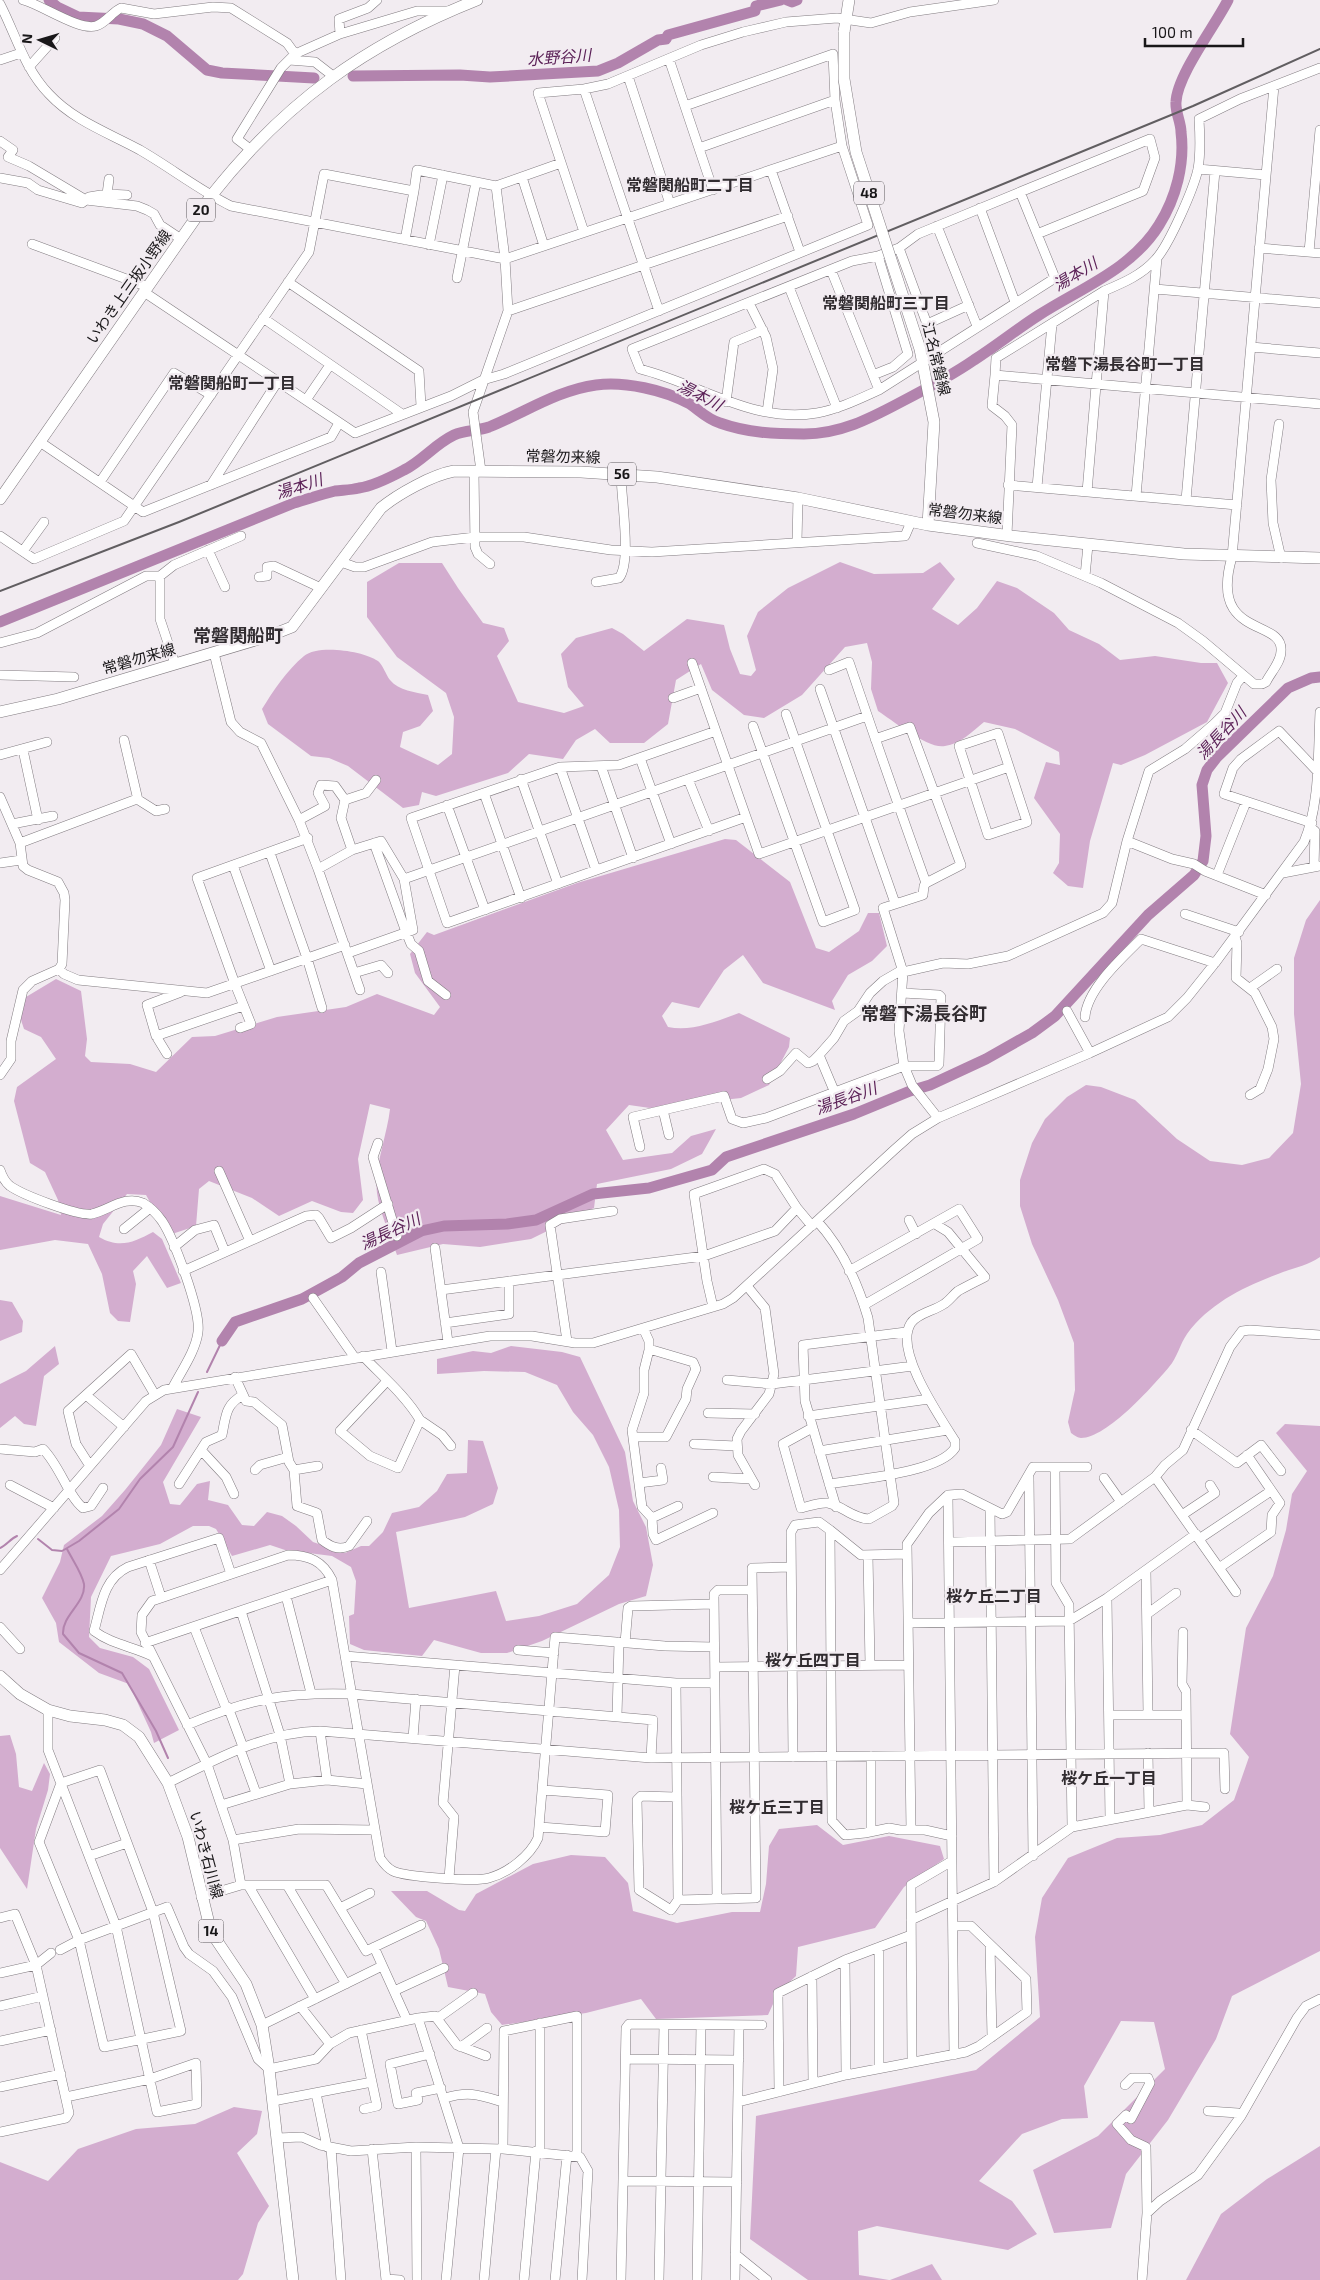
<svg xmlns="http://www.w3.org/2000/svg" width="1320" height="2280" font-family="'Exo 2','Noto Sans JP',sans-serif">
<rect width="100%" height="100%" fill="#f2ecf1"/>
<path fill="#d3adcf" d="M840,562L874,574L923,573L940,562L955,579L932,609L958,625L977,608L997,581L1017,588L1054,613L1069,630L1099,644L1120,660L1155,656L1201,663H1217L1228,683L1207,722L1145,755L1121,765L1113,763L1090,841L1083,888L1068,886L1053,873L1059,863L1060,834L1034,798L1046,762L1060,765L1059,752L1015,729L984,722C973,731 960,744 945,746C929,750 892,720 878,711L871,689L872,662L867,643L845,647L802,695L764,718L744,715L712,690L701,664L676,680L668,724L644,743H610L595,729L576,740L563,759L529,754L508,773L436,796L422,792L419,805L403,808L348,766L329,758L311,756L268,724L262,709C273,691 287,670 304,656C318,644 364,651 378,661C383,665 386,675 390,680C399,691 415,692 428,695L433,711L420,726L403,732L400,747L438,765L452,754L454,717L446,693L397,657L367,617V582L399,563H442L458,588L483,623L504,628L509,641L497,656L518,702L564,713L584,706L568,687L561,654L576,638L612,628L623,634L644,651L687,619L724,625L730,649L740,674L751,676L756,670L747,636L758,612L788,588Z
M725,839L736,840L790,882L816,948L829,952L859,931L868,913H879L887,946L872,961L848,975L832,1001L835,1010L763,983L743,955L724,970L699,1008L672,1002L662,1016L668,1027C692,1032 717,1021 739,1013L790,1038L789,1047L769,1085L741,1098L650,1108L629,1105L606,1130L623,1160L672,1153L691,1136L716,1129L702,1154L671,1169L597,1184L594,1208L531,1239L480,1247L443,1244L397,1255C391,1237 379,1211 377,1193C374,1166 387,1136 390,1109L370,1104L358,1159L363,1200L353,1213L341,1212L312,1201L279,1216L252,1198L209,1181L199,1189L196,1226L169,1235L146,1195L127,1194L103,1224L99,1237C120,1249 134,1242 153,1232L162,1239L181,1283L167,1288L147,1256L133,1271L136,1284L130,1322L118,1321L110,1313L102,1274L88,1244L55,1240L0,1250V1196L61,1215L58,1200L45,1172L30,1163L14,1101L17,1087L56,1059L41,1037L24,1029L20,1017L26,997L56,979L81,991L87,1039L85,1056L91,1062L130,1064L156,1072L192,1037L215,1036L277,1017L346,1007L377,994L434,1015L440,1007L415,973L410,954L427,932L434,935L577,883Z
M1320,900V1257C1307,1266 1293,1268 1278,1274C1244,1287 1210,1303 1187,1334C1180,1344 1177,1358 1169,1367C1153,1386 1107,1438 1081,1438C1078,1438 1074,1435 1071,1433L1068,1422L1075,1390L1074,1343L1058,1300L1032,1244L1020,1206V1180L1032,1143L1045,1119L1067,1097L1086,1085L1101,1087L1135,1100L1177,1139L1210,1161L1242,1165L1269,1158L1293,1133L1301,1084L1294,1014V958L1306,920Z
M0,1300L12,1302L23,1321L22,1332L0,1341Z
M55,1346L59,1364L44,1376L36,1426L24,1424L15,1416L0,1428V1384L26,1371Z
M511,1346L562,1352L580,1357L625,1452L633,1501L646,1527L653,1565L646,1596L619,1604L542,1641L507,1653H481L434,1640L422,1656L364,1650L350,1644L349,1616L354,1614L356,1581L351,1567L332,1556L285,1550L270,1545L232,1556L216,1529L209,1526H193L160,1544L111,1556L91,1597L89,1637L100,1648L133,1657L149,1669L179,1730L154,1743L151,1732L129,1684L99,1673L59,1642L56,1623L42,1598L60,1562L64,1545L102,1516L125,1490L161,1445L177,1409L201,1417L163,1482L170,1504L180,1505L197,1484L210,1481L208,1500L228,1505L242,1525L254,1526L267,1512L282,1516L296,1526L313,1542L345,1553L361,1546H369L383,1532L392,1513L419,1507L437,1491L447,1474L467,1473L468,1440L483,1441L498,1488L493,1504L465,1517L396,1532L409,1608L496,1591L506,1621L539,1616L577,1604L609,1575L620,1547L619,1510L609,1467L593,1435L573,1412L557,1385L525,1372L484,1371L437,1374V1359L473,1351L491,1353Z
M1285,1424L1320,1426V1951L1232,1996L1216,2039L1168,2120L1126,2174L1111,2228L1054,2233L1033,2170L1098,2136L1165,2069L1154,2022L1121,2021L1084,2086L1088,2118L1062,2119L1022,2134L979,2181L1012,2201L1037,2234L1008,2250L877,2226L858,2231L859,2275L889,2280H808L750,2239L756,2116L976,2070L1040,2017L1035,1937L1042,1898L1068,1858L1117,1838L1160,1835L1202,1825L1234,1800L1249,1757L1230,1734L1246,1628L1273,1576L1286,1530L1292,1494L1307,1471L1276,1433Z
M10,1735L16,1754L19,1787L32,1791L44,1763L50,1774L48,1790L36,1829L27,1889L0,1848V1736Z
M817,1825L843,1845L889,1836L940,1846L944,1859L904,1887L875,1928L798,1947L796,1976L778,1993L768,2015L656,2019L641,1999L586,2013L502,2025L491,2012L485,1994L448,1987L439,1949L426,1921L416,1917L391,1891H427L459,1910L465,1911L476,1894L533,1864L571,1855L605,1857L628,1883L633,1911L677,1923L732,1912H760L766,1884L769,1846L779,1829Z
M234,2107L262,2111L257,2134L237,2153L269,2206L258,2223L243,2274L238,2280H0V2162L48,2181L78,2149L136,2129L195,2124Z
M1320,2146V2280H1186L1221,2214L1267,2179Z
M932,2264L942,2280H890Z"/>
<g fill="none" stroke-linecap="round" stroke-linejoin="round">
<path stroke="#b283ad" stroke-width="2" d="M207,1372L222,1341
M38,1539L52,1550L62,1551L79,1541L119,1509L140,1479L173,1447L198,1392
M0,1548C7,1545 10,1539 17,1536
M67,1549C72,1559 82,1573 84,1584C86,1603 62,1615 63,1634L79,1653L122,1673L156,1731L168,1758"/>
<path stroke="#b283ad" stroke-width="11" d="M49,0L57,7L78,17L119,19L143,24L167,36L207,70L222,73L314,78
M787,0L792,2L797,0
M353,76L460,75L490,77L598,71L618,63L658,40L666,39L668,35L755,11L756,6L781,0
M0,622L294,503C308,499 322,494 335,491C343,490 351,490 359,488C374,486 391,477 404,470C422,461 435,444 454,435C465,430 478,431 489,427C524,413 558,390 596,385C624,381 665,390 690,404C700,411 707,419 720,423C748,433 775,434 804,434C840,434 869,419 901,402C926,389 951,376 974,360C996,346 1017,329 1039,315C1081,288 1132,269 1159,225C1176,198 1185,164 1181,132C1181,122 1175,112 1176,102C1177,75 1215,26 1228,0
M222,1341L235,1322L302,1299L342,1277L359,1263L421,1231L444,1226L507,1224L536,1220L593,1194L649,1188L712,1170L726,1157L854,1114L910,1091L930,1085L986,1059L1032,1033L1055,1016L1148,915L1194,875L1203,861L1206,836L1202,785L1207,770L1217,757L1288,688L1311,678L1320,677"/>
<defs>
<path id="minor" d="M23,0C42,5 79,31 96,26C106,23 112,12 121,8L154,14L213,7L231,8L287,43L295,54
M0,4C16,35 24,68 49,94C74,121 109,133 140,150C171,168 199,190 231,206L505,259L842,146
M340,34L339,19L368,8L377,0
M669,59L713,190
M0,60L21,53
M289,60L315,62L333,76
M29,67L55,38
M1320,68L1240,99L1199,119C1200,135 1201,152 1198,169C1194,188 1169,245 1156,259C1142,275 1123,283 1104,291L996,358L995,375L1320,404
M628,76L670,204
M584,89L659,311
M0,141L13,150L8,157L29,166L86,200L89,197L107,194L109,179
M699,148L835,100
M250,149L237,139L281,68L295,54L340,34L417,11H449
M1198,169L1266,175
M771,170L800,252
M522,177L544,246
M0,178L28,183L38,190L82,203L86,200L137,206L147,210L154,214L160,225L181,239
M107,194L127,195
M980,208L1015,302
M937,226L977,326
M584,232L538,93L584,89L608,84L701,45L743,32L786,22L837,18L871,23L910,12L994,0
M405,240L414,191
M32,244L148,287
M429,245L443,175
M899,248L878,256L852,261L632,349L640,369C700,384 753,424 817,413C839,409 859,399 879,390L1055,278L1020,192L1150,139L1155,158L1143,191L1037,234
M1259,248L1320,253
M1309,252L1320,130
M831,270L879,390
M457,278L476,182
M288,282L419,371L421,406
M789,287L837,408
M1155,289L1320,303
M144,292L355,433L451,396L483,380L504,374L868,225L842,146L835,100L833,54L685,106
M749,303L766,337L773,369L767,412
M969,305L927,324L899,248L918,234L1020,192
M508,311L788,216
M263,318L402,414
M1251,347L1320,353
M873,375L893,367L908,354L878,256
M995,375L992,406L1005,416L1012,425L1007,535
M306,400L330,365
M726,402L734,342L763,330
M1279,424L1271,480L1273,523L1281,558
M40,442L143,512L331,437L339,423
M474,471L475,547L478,554L490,564
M481,471L473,412L508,311L505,259L496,186
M100,482L174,373L211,395
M211,485L278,381
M1008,485L1237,505
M1037,487L1052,324
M1087,492L1104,291
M1136,496L1157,258
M1186,500L1215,171
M0,536L34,559L124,521L309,252L324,174L414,191L417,170L496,186L561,163
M797,542L798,498
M977,543L1037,556L1101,583L1178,623L1203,641L1254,684H1262L1266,682C1271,672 1281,662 1281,651C1284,618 1208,639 1232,557L1274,86
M208,550L225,587
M23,551L44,522
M341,562L355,567H364L432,542L475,537H524L611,550L652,552L905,536L911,522
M160,576V619L175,664
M1085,576L1088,545
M259,577L267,576V567L274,566L321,588
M596,582L619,578C632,562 621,498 621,474
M0,643L37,633L146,576H160L174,565L241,536
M214,653L231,722L240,732L261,743L299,820L318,869
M692,663L759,854L1009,767
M829,670L849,662C874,736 900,810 926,883L961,865L910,727L875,739
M0,675L74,677
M820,689L895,903
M673,698L701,688
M753,726L823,922L855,910L786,714
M716,731L619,765L560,767L411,818L447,923L746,817
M998,733L1027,822L988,835L959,746Z
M124,740L138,800
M23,750L38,820
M0,755L47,742
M640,758L671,844
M601,766L633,858
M560,767L596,870
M521,779L558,884
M688,779L709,831
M484,793L521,898
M0,797L20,843L23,866L28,870L58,882L64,893L65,900L62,964L59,969L32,981L23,990L11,1041V1059L0,1075
M447,805L485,910
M299,820L325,806L318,793L321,785L335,786L345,800
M1312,823L1224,794L1233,768L1241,759L1279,731L1317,771
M12,824L53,816
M1311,828L1315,831L1314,867
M1127,841L1149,771L1185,749L1214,724L1225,713L1237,683L1243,676
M20,843L137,799L156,811L165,809
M374,843L406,932L411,944L419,951L428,981L446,995
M352,850L341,818L345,800L366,793L376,780
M270,853L307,958L322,1008
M0,863L21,860
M233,865L271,971
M1283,873L1320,866
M1217,875L1246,802
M404,879L867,716
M926,883L924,886L923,895L883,908L903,972L899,1031L904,1066L912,1085L938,1118
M1185,914L1239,932
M1235,937L1237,943L1236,978L1255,993L1272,1027L1274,1039L1268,1069L1260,1089L1250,1095
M348,953L413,930L404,879L381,841L352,850L318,869L360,990
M59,969L64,974L78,980L207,993L345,945
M903,972L943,963L968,964L1008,956L1103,913L1112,903L1127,841L1172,859L1194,864L1205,871L1266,895
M354,973L381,965L388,973
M1250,988L1277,969
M1067,1011L1090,1053
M1085,1017C1087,989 1122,958 1141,939L1215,963
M240,1028L251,1024L235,984L197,878L308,838
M156,1036L243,1006
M167,1054L156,1036L147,1005L181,992
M819,1055L835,1093
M767,1079L780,1071L796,1053L808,1063L813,1061L819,1055L834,1038L844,1021L858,1011L870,993L883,981L902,970
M663,1110L669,1135
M378,1143L373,1157L397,1236
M640,1147L633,1117L724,1096L732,1119L743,1123L766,1118L904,1066H937L939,1064L941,997L939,995L902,993
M0,1170C2,1176 5,1182 10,1186C23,1195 77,1216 92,1214C109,1210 125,1195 143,1203C150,1207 157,1214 162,1221C174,1239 201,1311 198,1332C196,1350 182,1370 173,1387
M219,1171L250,1241
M909,1220L916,1234
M124,1229L150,1208
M174,1247L195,1230L214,1225L225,1252
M435,1248L448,1342
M183,1271L306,1216L316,1215L319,1218L331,1238L351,1228L388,1204
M849,1271L959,1209L978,1239L864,1305
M381,1272L392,1351
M747,1286L765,1308L774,1374L769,1394L741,1431L737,1439L738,1455L755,1485
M441,1290L704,1256L775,1231L797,1208
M313,1298L355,1358
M713,1307L707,1281L694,1194L764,1169L775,1174L797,1208L812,1226
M445,1323L509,1314V1281
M643,1328L649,1341V1350L644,1370V1393L632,1430L642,1507L652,1518L653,1534L656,1540L713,1513
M567,1341L550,1225L560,1219L613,1211
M363,1356C382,1376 406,1396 420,1420L398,1468L370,1456L340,1431L387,1381
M235,1377L246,1401L254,1402L282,1425L289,1462L294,1470L297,1506L317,1513L322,1540C330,1546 338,1551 349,1546L367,1521
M727,1380L772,1384L913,1366
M86,1395L124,1427
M708,1413L755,1414
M808,1416L929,1399
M420,1420L442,1435L451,1446
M812,1428L783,1444L801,1508C810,1506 819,1502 828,1503C843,1506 852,1518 869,1519L892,1506L894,1503L868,1318C858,1284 841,1247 817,1221
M1191,1430L1237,1463L1261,1445L1281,1471
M633,1437H666L686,1399L687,1389L696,1369L693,1362L649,1349
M694,1444L736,1446
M0,1449L35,1452L43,1449C60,1466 68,1496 83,1508L91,1506L103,1488
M201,1450L226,1477L234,1494
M819,1451L948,1430
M90,1466L76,1444L68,1411L131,1354L155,1395
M1055,1467H1087
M255,1470L260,1465L288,1457
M294,1470L318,1466
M713,1477L751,1479
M1029,1477L1033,1856
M1155,1477L1236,1592
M1104,1478L1121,1502
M639,1483L663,1480L661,1468
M179,1484L206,1442L222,1435C226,1416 225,1405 243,1395
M829,1484C858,1479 939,1473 955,1448V1441C940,1417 893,1350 911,1323C918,1313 934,1311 944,1304C949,1301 953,1295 958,1291C967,1286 977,1281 985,1277L948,1232L935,1224
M10,1485L54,1508
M948,1495L954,2055
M836,1507L805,1401L803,1345L906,1332
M990,1508L994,1882
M1182,1515L1215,1493L1210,1485
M652,1518L678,1506
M1199,1539L1271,1491
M949,1542L1070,1539L1155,1477L1165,1465L1183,1450L1230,1347L1242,1331L1250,1330L1320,1335
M907,1554L861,1555L830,1530L832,1821L845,1835L865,1833L889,1828L900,1830H925L952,1836
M868,1555L870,1665
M149,1560L161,1597
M1219,1568L1271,1532L1272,1515L1280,1503L1247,1455
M0,1570L146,1401L164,1390L490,1336H532L575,1343H593L723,1304L733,1298L894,1150L912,1134L938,1118L1090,1053L1168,1017L1187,998L1215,963L1304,842C1320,805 1318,753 1320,712
M1146,1570L1148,1715
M286,1596L311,1693
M1107,1598L1110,1819
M241,1611L280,1735L290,1784
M1147,1614L1176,1593
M908,1623L1069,1621L1107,1598L1196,1534
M0,1627L20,1649
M194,1627L226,1708
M145,1643L332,1580
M625,1643L628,1608L631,1606L714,1604
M518,1650L554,1653
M152,1656C132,1646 113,1645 94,1631C101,1606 103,1579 128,1567L219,1538L231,1574
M345,1656L676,1683L678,1900L756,1898L752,1568L791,1567
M715,1667L908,1665
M676,1683H715
M228,1707L243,1747
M48,1710V1750L116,1926L157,2112L197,2104L196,2063L150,2079L66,2097
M1109,1715H1186
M617,1716L619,1642
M187,1725C248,1699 285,1692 351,1694L653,1720L651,1758
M320,1731L327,1780
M413,1738L416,1699
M240,1749L256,1793
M1148,1753L1149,1812
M871,1756V1831
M793,1757L791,1532L795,1525L819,1522L830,1530
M100,1770L153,1912L181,2031L104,2047L79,1940L39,1842L61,1783Z
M168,1783C217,1759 264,1732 320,1731L651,1758L1224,1753L1225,1789
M676,1797L641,1796L637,1800L639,1890L671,1910L678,1900
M221,1805L290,1784L327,1780L367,1784
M1187,1805L1205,1807
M540,1827L605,1832L608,1795L543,1790
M911,1830L907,1544L929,1513L948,1495L962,1494L1002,1514L1007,1512L1033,1467H1055L1056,1583L1069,1605L1072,1827
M233,1840L299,1829L375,1830
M89,1856L127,1843
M449,1878L454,1817L443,1803L455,1665
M241,1885L233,1840L207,1764L141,1632L142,1615L152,1601L288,1555C309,1555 323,1561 332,1580L380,1858C384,1864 387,1868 393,1871C405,1877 477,1882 489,1878C508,1873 530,1856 538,1838L555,1637L665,1646L714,1647
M248,1885L315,1999
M287,1885L346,1984
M201,1897L241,1885H326L366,1951L421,1925
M717,1899L714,1594L718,1590H752
M340,1908L370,1893
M0,1918L15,1914L36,1965L69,2113L66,2118L0,2132
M911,1920L994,1882L1072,1827L1187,1805L1186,1691L1182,1684L1183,1632
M990,1945L992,2037
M374,1947L407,2020
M879,1947V2068
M60,1950L79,1940L167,1907L184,1947L189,1954L213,1971L232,1997L258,2059L269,2069L316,2059L330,2044L349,2033L418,2018L459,2148L446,2280
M845,1960L846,2075
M0,1973L36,1965L51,1953
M812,1976L813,2083
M394,1991L444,1968
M0,2006L43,1996
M300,2006L330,2044
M418,2018L435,2016L457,2045L486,2056
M438,2018L473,1993
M262,2025L382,1966
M361,2030L377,2106L364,2109
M0,2041L51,2030
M461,2047L487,2028
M430,2054L390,2064L398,2104L418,2100L416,2093L441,2088
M626,2059L739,2060
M912,2062L911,1885L952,1861
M1125,2085L1132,2078H1148L1150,2083L1131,2119L1126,2115L1117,2124L1131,2140L1146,2147L1147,2213L1142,2280
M0,2087L61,2074
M779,2092L778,1993L845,1960L911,1935
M316,2093L327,2147
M445,2098C469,2091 479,2095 503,2102
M273,2101L372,2082
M738,2102L846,2075L966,2052L979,2046L1027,2012L1026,1979L971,1926H953
M1208,2111L1238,2113L1241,2116
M277,2138L302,2137L320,2145L351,2151L416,2147L503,2149L580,2157L588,2171L582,2280
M416,2147L417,2280
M331,2148L341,2280
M372,2149L386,2280
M503,2149L504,2031L577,2016V2155
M540,2152V2023
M623,2181L737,2182
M1147,2213L1160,2201L1198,2175L1241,2116L1297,2018L1306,2006L1320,1999
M735,2254L767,2280
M386,2279L400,2280
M484,2280L496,2149
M524,2280L536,2151
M555,2280L567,2155
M621,2280L626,2028L629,2024L762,2025
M659,2280L664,2025
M697,2280L701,2025
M735,2280L739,2025"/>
<path id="major" d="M844,32L849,0
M920,349L934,422L928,525
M0,499L211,196C285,102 366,44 477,0
M0,712L58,699L269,636L292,627L381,508C398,494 432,475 454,471L581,472L657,477L798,498L928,525L1011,536L1184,554L1320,558
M0,1676L20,1694L48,1710L70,1716L105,1720L123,1725L139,1737L168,1783L188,1837L211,1932L246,1984L262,2025L269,2069L293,2280"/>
</defs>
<use href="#minor" stroke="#827c81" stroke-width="10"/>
<use href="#major" stroke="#827c81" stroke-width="12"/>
<use href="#minor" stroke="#fff" stroke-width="9"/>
<use href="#major" stroke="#fff" stroke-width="11"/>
<path stroke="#615e61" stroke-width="2" d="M0,591L179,522L1193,106L1320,49"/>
<defs>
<path id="major-bridge" d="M844,32V79L856,152L920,349"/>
</defs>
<use href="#major-bridge" stroke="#827c81" stroke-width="12" stroke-linecap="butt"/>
<use href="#major-bridge" stroke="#fff" stroke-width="11"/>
</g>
<g text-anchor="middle" stroke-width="4.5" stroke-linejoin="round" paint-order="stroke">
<g fill="#f2ecf1" stroke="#5a575a" stroke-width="1">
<rect x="854" y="181.5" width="30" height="23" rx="4"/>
<rect x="187" y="198.5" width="28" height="23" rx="4"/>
<rect x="608" y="462.5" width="28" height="23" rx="4"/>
<rect x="198.5" y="1919.5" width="25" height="23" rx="4"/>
</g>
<g font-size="14" font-weight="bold" fill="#191719">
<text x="869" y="198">48</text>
<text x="201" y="215">20</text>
<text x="622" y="479">56</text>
<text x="211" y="1936">14</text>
</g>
<g font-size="15" fill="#191719" stroke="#f2ecf1">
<text transform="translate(129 287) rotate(-55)" y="5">いわき上三坂小野線</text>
<text transform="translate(936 359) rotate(76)" y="5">江名常磐線</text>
<text transform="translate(563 457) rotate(1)" y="5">常磐勿来線</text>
<text transform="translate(965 514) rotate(7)" y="5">常磐勿来線</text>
<text transform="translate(139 659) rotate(-16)" y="5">常磐勿来線</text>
<text transform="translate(206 1855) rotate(75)" y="5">いわき石川線</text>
</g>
<g font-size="16" font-style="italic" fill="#5c2258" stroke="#f2ecf1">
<text transform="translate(559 57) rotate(-4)" y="6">水野谷川</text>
<text transform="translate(1075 274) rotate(-31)" y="6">湯本川</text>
<text transform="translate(700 395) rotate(27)" y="6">湯本川</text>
<text transform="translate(299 486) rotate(-18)" y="6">湯本川</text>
<text transform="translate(1221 733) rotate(-47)" y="6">湯長谷川</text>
<text transform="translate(846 1098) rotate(-20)" y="6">湯長谷川</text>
<text transform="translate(390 1231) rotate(-25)" y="6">湯長谷川</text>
</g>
<g font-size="16" font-weight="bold" fill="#312c30" stroke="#f2ecf1">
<text x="690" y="191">常磐関船町二丁目</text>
<text x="886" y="309">常磐関船町三丁目</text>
<text x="1125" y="370">常磐下湯長谷町一丁目</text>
<text x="232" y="389">常磐関船町一丁目</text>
<text x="994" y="1602">桜ケ丘二丁目</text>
<text x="813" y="1666">桜ケ丘四丁目</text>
<text x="1109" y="1784">桜ケ丘一丁目</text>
<text x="777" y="1813">桜ケ丘三丁目</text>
</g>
<g font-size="18" font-weight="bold" fill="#312c30" stroke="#f2ecf1">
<text x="238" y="642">常磐関船町</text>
<text x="924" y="1020">常磐下湯長谷町</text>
</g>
</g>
<g transform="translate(40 40) rotate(275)" stroke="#f2ecf1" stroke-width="4" paint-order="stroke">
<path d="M0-4L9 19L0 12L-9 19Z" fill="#191719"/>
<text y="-8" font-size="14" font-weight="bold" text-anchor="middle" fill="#191719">N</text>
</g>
<path d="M1145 38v8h98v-8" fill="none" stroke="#191719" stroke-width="2.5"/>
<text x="1152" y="38" font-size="15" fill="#191719" stroke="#f2ecf1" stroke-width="4" paint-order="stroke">100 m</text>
</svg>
